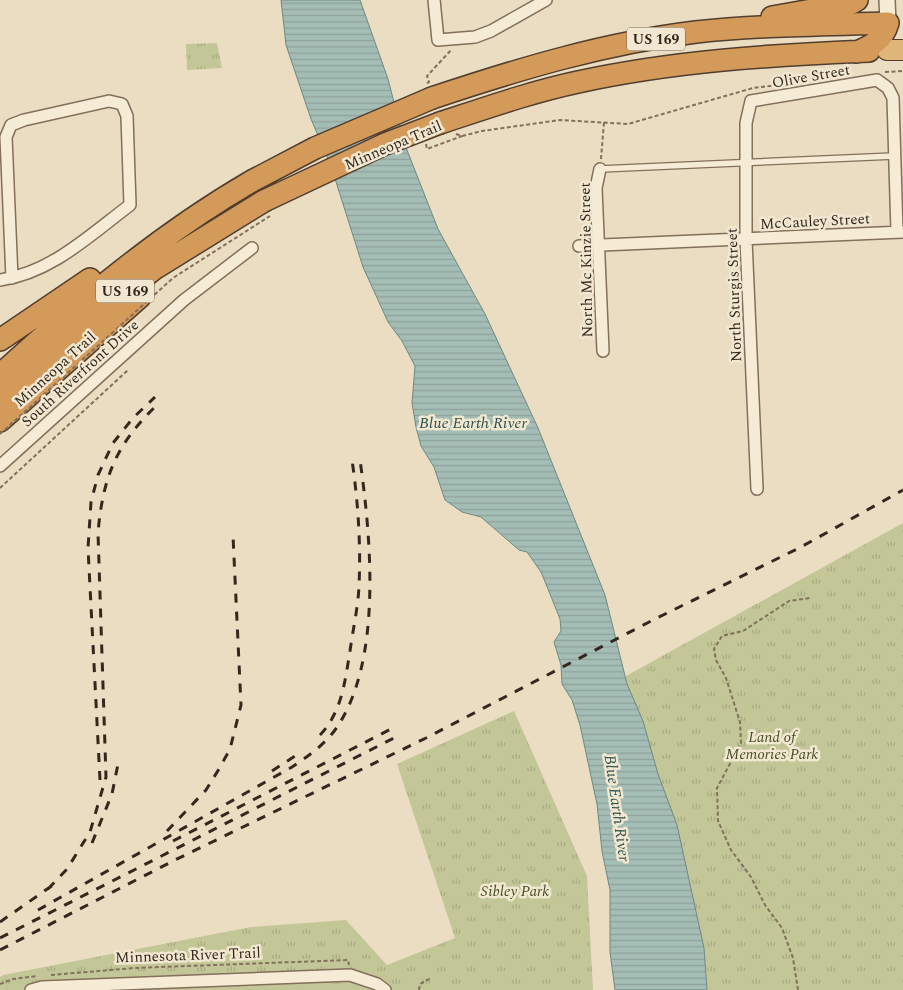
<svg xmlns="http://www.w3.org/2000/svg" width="903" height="990" font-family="Spectral,serif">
<defs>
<pattern id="grass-tufts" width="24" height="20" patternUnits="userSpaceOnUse" patternTransform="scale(1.25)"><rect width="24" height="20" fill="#c3c797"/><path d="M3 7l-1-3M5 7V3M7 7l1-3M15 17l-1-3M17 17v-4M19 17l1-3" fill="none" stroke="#a8ab82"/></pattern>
<pattern id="water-rules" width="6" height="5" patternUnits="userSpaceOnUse" patternTransform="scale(1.25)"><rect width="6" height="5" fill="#a4bdb5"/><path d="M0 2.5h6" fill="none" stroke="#8ea29b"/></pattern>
</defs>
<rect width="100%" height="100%" fill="#eaddc2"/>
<path fill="url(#grass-tufts)" d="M217,43L222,68L187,70L186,44Z
M903,523V990H706L617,681Z
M514,711L587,876L593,990H0V977L3,975L251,927L346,920L387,965L455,938L397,764Z"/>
<path fill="url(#water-rules)" stroke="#6c8a82" d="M281,0H360L388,79L405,145L438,229L485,314L538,428L605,595L627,684L643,721L658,774L677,825L704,948L707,990H615L610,952V890L602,851L597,804L580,725L572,700L562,684L561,665L554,642L561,631L560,619L548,589L541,572L527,552L519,550L481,517L462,512L445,500L434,467L421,446L416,427L412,403L415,366L402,341L388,322L363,267L331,166L311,119L286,45Z"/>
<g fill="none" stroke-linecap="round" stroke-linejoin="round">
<defs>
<path id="service" d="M600,169L894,156"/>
<path id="minor" d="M434,0L438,40L475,37L491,31L546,0
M600,169L596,188L603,351
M579,246L903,232
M0,280C51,273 90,235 130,205L127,116L122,104L109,101L24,120L11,125L6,137L12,278
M0,466L184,300L252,248
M757,489L746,240V123L751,101L877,80L888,88L893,98L897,232
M31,990L42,987L350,975L377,984L385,990"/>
<path id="tertiary" d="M887,0L888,23"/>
<path id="trunk" d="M887,50H903"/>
<path id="motorway" d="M772,17L852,3L857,0
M432,98C519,69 605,43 696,32C759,25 824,25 888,23C883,40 873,45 857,52
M440,123C486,108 531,92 578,82C674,61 772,55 869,51
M0,340L90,279
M0,375C79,303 159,235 252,181
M0,399L62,342L154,269L264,201
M0,421L140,297"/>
</defs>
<use href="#service" stroke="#836f5b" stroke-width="8"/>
<use href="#minor" stroke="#836f5b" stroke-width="14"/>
<use href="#tertiary" stroke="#836f5b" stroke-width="18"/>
<use href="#trunk" stroke="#513e2f" stroke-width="22"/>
<use href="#motorway" stroke="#513e2f" stroke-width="24"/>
<path stroke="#836f5b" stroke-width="2" stroke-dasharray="4 2.5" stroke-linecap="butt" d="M885,72L903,71
M427,83L429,82L427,76L452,49
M456,134L462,136L482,131L560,120L628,124L753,88L779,85
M426,144L427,149L462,136
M601,159L604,122
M0,488L128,370
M51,975L134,968L348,960L349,965
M0,984L13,979L38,976
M419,990L420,984L431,978
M798,990L793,958L782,928L765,905L751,877L731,850L718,821L717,788L741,743L740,722L726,678L716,660L714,649L722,636L743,631L789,601L810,598"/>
<use href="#service" stroke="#f6ebd5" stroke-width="5.5"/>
<use href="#minor" stroke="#f6ebd5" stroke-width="11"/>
<use href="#tertiary" stroke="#f6ebd5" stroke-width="15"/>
<use href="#trunk" stroke="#e0b57a" stroke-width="20"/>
<use href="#motorway" stroke="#d49a59" stroke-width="21"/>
<path stroke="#34281e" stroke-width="3" stroke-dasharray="9 9" stroke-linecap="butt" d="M320,735C342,712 345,681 350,651C353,629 358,608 359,586C361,545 358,501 352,460
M272,771L301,752
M100,780L88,548L91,502L98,475L113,443L133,418L155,397
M167,831L206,790L219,769L230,749L241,705L233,536
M173,841L391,729
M92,843L112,794L119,759
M48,889L67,869L90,832L106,777L98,533C103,475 117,443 159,403
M38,910L292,767C307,757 323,746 335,730C383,663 371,538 360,460
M0,922L53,885
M0,938L394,738
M0,950L175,860L426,738L653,620L801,547L903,490"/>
<defs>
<path id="motorway-bridge" d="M252,181L315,148L432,98
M264,201L385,144L440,123"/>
</defs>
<use href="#motorway-bridge" stroke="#513e2f" stroke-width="24" stroke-linecap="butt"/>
<path stroke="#836f5b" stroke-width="2" stroke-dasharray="4 2.5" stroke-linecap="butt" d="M0,434L173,278L270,216"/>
<use href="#motorway-bridge" stroke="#d49a59" stroke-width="21"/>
</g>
<g text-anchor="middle" stroke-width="5" stroke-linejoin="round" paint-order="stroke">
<g fill="#f2e8d1" stroke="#6d6254" stroke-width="1">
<rect x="627" y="27.5" width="58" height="23" rx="4"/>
<rect x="96" y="279.5" width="58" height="23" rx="4"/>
</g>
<g font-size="14" font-weight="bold" fill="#34281e">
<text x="656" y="44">US 169</text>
<text x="125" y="296">US 169</text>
</g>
<g font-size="15" fill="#34281e" stroke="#f2e8d1">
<text transform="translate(811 76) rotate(-10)" y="5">Olive Street</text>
<text transform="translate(393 145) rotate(-23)" y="5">Minneopa Trail</text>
<text transform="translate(815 221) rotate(-3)" y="5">McCauley Street</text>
<text transform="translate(586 260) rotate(-91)" y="5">North Mc Kinzie Street</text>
<text transform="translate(734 295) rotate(-92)" y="5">North Sturgis Street</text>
<text transform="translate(55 369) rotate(-42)" y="5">Minneopa Trail</text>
<text transform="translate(80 373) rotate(-42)" y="5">South Riverfront Drive</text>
<text transform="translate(188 955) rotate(-2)" y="5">Minnesota River Trail</text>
</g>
<g font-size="15" font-style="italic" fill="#454e26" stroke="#f2e8d1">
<text x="772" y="742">Land of<tspan x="772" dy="17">Memories Park</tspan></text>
<text x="515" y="896">Sibley Park</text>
</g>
<g font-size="16" font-style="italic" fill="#2e524f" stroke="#f2e8d1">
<text x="473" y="428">Blue Earth River</text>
<text transform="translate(618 808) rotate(82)" y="6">Blue Earth River</text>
</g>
</g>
</svg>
